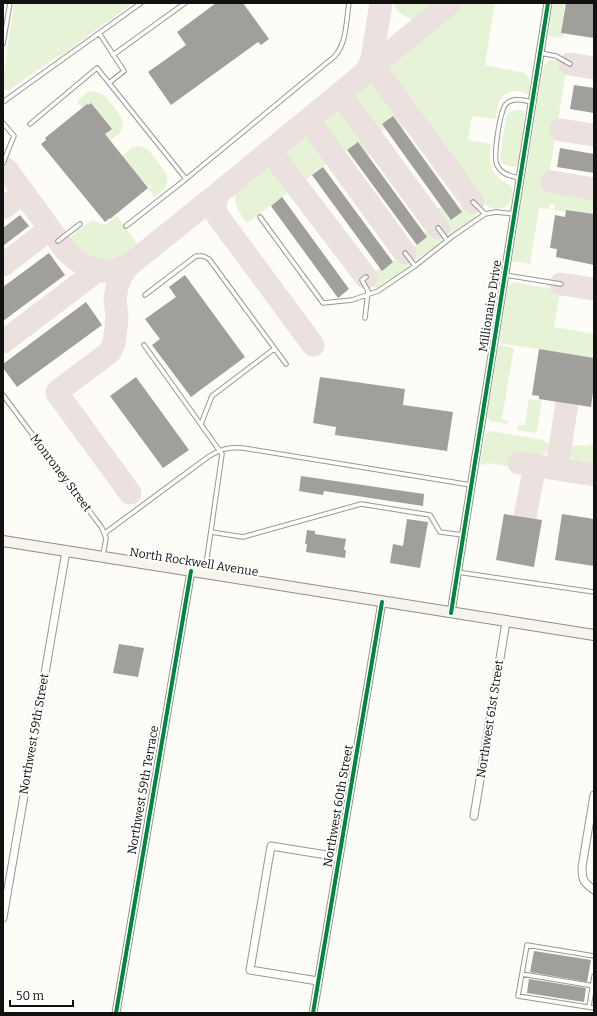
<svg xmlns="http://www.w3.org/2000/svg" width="597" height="1016" font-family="Bitter,serif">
<rect width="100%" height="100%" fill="#fdfcf7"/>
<path fill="#e7f3d7" d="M14,3H133L59,57L58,56L8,91L3,88V79Z
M393,3H436C432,7 427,13 422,16C410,24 398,13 393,3Z
M463,3H495L485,65L524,73C532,79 530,86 529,95C519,89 506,89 500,100C497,105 497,113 496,119L472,116L468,140L491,144C490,157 488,168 499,178C503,182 509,183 512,188C515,204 504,213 489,207C483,204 479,200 474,195L391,82L386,71L387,65L452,12L453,14Z
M553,3H565L561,32L564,33L563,38L548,36Z
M551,60C559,60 564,63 566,72L547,187L594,194V214L566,210V212L554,210L555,205L550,204L549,209L539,208L530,264L512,261L543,67L547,62Z
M372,80H376L380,84L408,121L407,126L402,130L393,117L382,124L385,129L382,132L376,133L353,104V97L355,92L367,81Z
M94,91L101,94L102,93C110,103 130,120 120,133C117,136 113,138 110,141L105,134L111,129L91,103L82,108L77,101L88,92Z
M335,108H341L347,110L373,146L372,152L368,156L358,142L343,153H339C324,133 312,127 335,108Z
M515,110H522L525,113L518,165L514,167C506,166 501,164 500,156L506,116L508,113Z
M305,136L313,138L329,162L302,182L300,181L288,164L285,157L289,146L299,137L300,138Z
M137,146H140L146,149L147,148L167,174L166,175C171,185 162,191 154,197L148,189L152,185L151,184L147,187L122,156L133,147L134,148Z
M268,166C279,167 285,180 291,188L290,191L247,223C223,193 239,187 263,167Z
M464,204L470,205L476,212L475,218L448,236L445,235L441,227L443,225L435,215L436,210L441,206L452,220L462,212L459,207Z
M117,216L138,245C131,251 125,258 116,261C110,263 104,263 97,262C88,260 65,248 72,236C76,230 86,225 92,220L105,225Z
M429,229L436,231L442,240L438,243L439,244L415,261L407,252L427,237L424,233Z
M403,255L410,266L376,288H374L366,278L380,268L382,270Z
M513,282L558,290L560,293L554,327L594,334V358L499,343L508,286Z
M499,345L514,348L502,419L509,422L506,424L490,421L487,416Z
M529,399L542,401L537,431L535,433L517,430L518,425H525Z
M490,431L543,440L548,444L549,449C544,460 531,454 521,453L519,468L488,463L486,465L480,464L485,436L486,433Z
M588,444L594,445V465C585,463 569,464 569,452C573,443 580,445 587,446Z"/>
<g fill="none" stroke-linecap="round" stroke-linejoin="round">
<path stroke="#ebe1df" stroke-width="23" d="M570,64L594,68
M373,66L473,202
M364,73L369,67L372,59L381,3
M340,94L438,228
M308,120L405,253
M561,130L594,135
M270,151L366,277
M3,167L7,170L66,251C87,271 108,279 134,261
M552,182L594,189
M220,192C215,199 214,207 217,215L313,345
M3,208L23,193
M3,265L50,229
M561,284L594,289
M3,342L98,270
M519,463L594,475
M557,468L567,403
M130,493L57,393L58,391L110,352L114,343L116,328L117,317L115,299L117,287L121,276L128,266L220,192L450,3
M525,517L535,465"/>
</g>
<path fill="#a19f9c" d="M216,3H243L269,39L261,45L258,42L171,105L148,72L186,45L177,32Z
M566,3H594V38L561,33Z
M574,85L594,88V113L570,109Z
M91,103L112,129L105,134L148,188L110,219V218L105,222L41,144L46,140L45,138L87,104L88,105Z
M393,116L462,212L451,220L382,124Z
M358,142L427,237L417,245L347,150Z
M560,148L594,154V173L557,167Z
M323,167L393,262L382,271L312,175Z
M282,197L349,289L338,298L271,206Z
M566,210L594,214V265L556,257L557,249L550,248L555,215L565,217Z
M20,215L29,226L3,246V228Z
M49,253L65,275L3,321V287Z
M185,275L245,357L191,397L152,345L160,339L145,319L176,297L169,287Z
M86,302L102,325L17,387L3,368V364Z
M539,349L594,358V385L591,407L539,399V396L532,395Z
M136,377L189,450L163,468L110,396Z
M320,377L405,389L403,405L453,412L447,451L335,435L336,427L313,423Z
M301,476L424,494L423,506L324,491L323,495L299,491Z
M504,514L542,520L534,567L496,560Z
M562,514L594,519V566L555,560Z
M407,519L428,522L420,568L390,563L393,544L403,546Z
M307,530L315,531V534L346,539L344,550H346L345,558L306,552L307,544H305Z
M119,644L144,648L138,677L113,673Z
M534,951L591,960L587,982L530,972Z
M529,979L586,988L584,1002L527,993Z"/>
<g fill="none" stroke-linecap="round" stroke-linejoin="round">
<defs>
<path id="service" d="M99,33L124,71L109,83
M3,44L10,3
M540,53L556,56L570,64
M113,55L185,3
M3,102L141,3
M3,123L14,136L3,163
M30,124L97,68L186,179
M520,178C511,176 502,175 497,165C493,158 499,122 502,113C503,108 506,102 511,101C517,98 526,101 532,102
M473,202L485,214
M260,217L323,303L352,300L378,291L415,266L453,236L485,214L496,212L515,214
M126,226L186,179L335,56C347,42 346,21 349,3
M438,228L447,240
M58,241L80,224
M405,253L415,266
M505,275L561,284
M145,295L196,256H203L209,259L286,364
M365,318L368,291L362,280L366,277
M144,345L222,454L205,572
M3,395L102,528L106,538L103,556
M201,424L212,396L274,349
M211,532L243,537L361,504L430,515L440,532L463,535
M105,533L208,457C221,449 227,447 243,448L471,485
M457,572L594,592
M594,956L527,945L518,996L594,1008
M522,974L594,986
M589,1007L594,976"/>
<path id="minor" d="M451,613L548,3
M594,795L582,867C582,880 583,882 594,890
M474,816L506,622
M3,918L66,551
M318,981L250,970L271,846L339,857
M116,1013L191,571
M313,1013L382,602"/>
<path id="secondary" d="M3,541L594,635"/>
</defs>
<use href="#service" stroke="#979795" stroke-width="5.5"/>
<use href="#minor" stroke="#979795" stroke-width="9"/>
<use href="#secondary" stroke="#8e8d8b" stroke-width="12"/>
<use href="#service" stroke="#fffffe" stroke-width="3.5"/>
<use href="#minor" stroke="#fffffe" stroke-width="7"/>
<use href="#secondary" stroke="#f6f4eb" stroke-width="10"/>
<defs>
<path id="cycleway" d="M451,613L548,3
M116,1013L191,571
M313,1013L382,602"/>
</defs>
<use href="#cycleway" stroke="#fff" stroke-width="6"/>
<use href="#cycleway" stroke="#00873e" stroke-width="4"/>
</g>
<g text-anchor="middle" stroke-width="4" stroke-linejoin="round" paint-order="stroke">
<g font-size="12" fill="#111" stroke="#fff">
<text transform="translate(490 306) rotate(-81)" y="4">Millionaire Drive</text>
<text transform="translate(61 473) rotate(53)" y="4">Monroney Street</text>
<text transform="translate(194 562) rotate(9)" y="4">North Rockwell Avenue</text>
<text transform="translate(490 719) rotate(-81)" y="4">Northwest 61st Street</text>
<text transform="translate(34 734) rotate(-80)" y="4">Northwest 59th Street</text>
<text transform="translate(143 790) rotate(-80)" y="4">Northwest 59th Terrace</text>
<text transform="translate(338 806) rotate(-80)" y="4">Northwest 60th Street</text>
</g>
</g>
<rect width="597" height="1016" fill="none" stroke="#111111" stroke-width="8"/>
<path d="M10 1000v6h63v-6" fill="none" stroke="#111111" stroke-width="2"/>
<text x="16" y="1000" font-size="12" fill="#111111" stroke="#ffffff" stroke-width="3" paint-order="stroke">50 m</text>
</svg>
